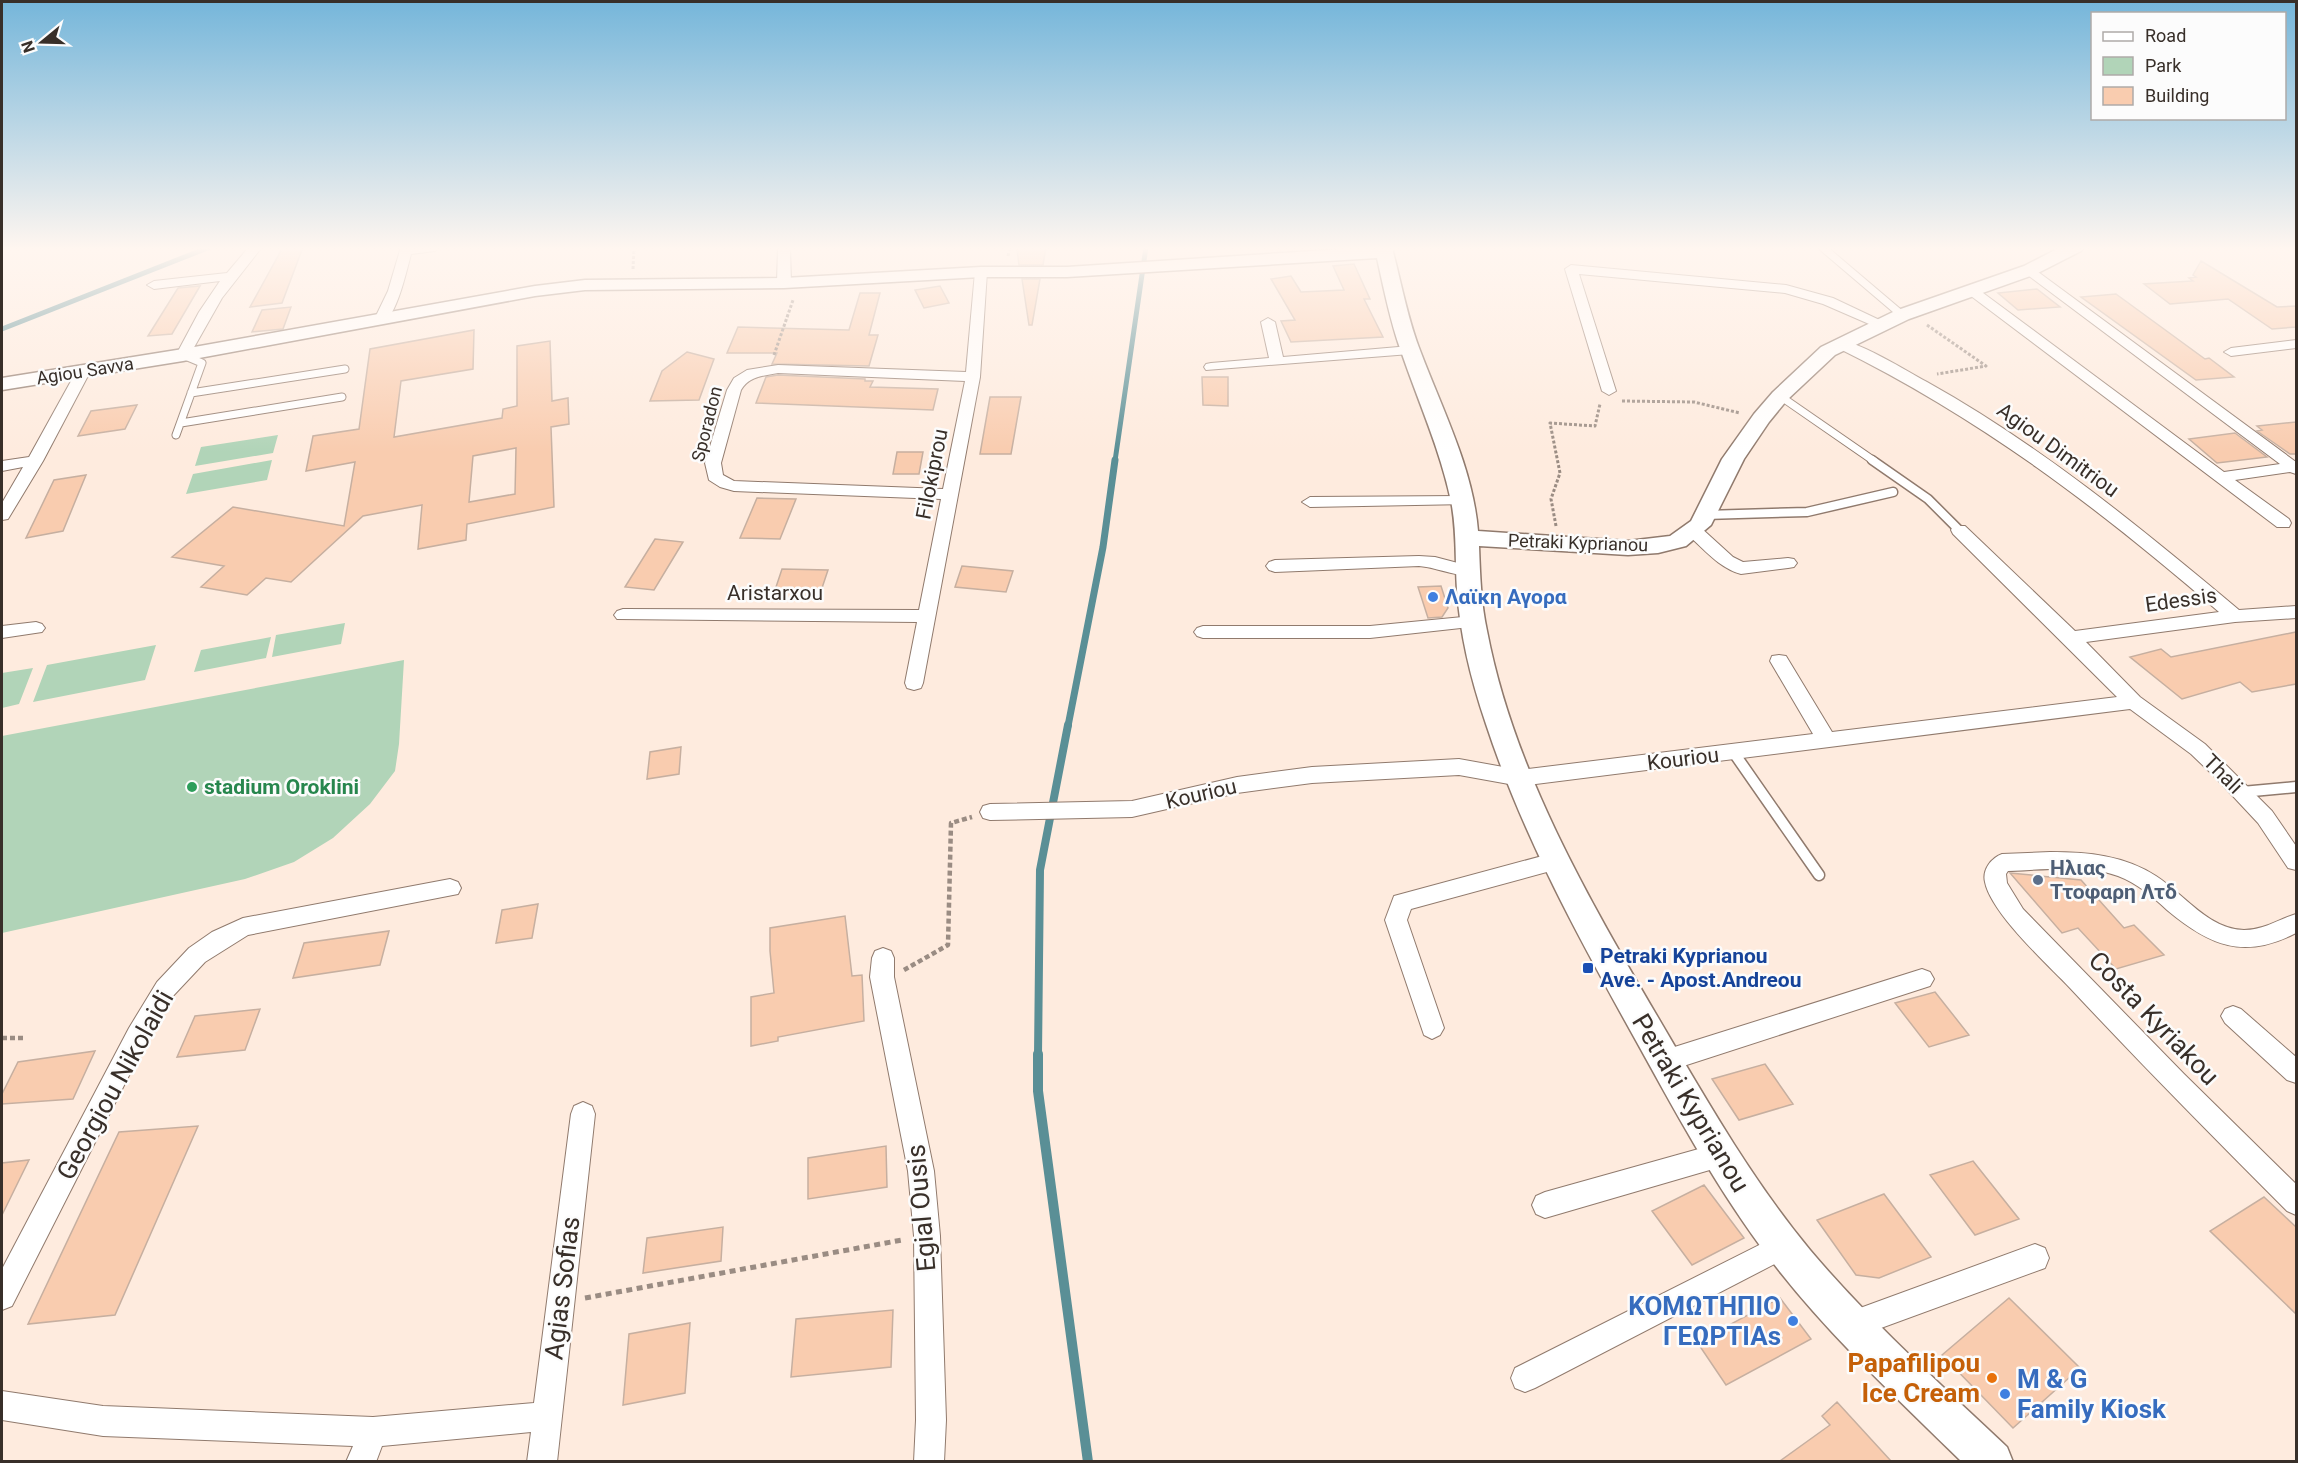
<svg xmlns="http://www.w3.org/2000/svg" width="2298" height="1463" font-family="Roboto,sans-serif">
<rect width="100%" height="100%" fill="#feebde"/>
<path fill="#b1d4b8" d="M278,435L273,453L195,466L201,447Z
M272,460L267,480L186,494L193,474Z
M345,623L341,644L272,657L276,635Z
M271,637L266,658L194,672L201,650Z
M156,645L145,680L33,702L47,665Z
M404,660L399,744L395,771L370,804L333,838L294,862L245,879L2,933V736Z
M33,668L19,704L2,708V673Z"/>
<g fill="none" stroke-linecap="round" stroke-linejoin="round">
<path stroke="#5a8f96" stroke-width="5" d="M2,329L210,247
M1115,461L1146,247"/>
<path stroke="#5a8f96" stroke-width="7" d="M1068,726L1103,547L1115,460"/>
<path stroke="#5a8f96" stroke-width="8" d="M1038,1055L1040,870L1068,725"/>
<path stroke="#5a8f96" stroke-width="10" d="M1038,1054V1091L1088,1462"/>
</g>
<path fill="#f9ccaf" stroke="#c6afa0" stroke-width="1.5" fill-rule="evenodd" d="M283,247H303L282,303L250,307Z
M1046,247L1043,265H1019L1017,249Z
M2201,261L2277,307L2296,306V327L2272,329L2228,299L2170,304L2144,284L2193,281L2189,278L2196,277L2193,275Z
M1354,264L1370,299H1364L1383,337L1291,342L1281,321L1295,320L1271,279L1291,276L1301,292L1344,290L1333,266Z
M1022,279H1040L1032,325H1029Z
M200,286L172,334L148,336L178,288Z
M940,286L949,303L924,308L915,290Z
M2037,289L2060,307L2018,310L1998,293Z
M860,293H880L869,335H878L869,366L772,364L777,353H727L738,327L849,330Z
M2116,294L2205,359L2209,358L2234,377L2196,380L2081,297Z
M291,307L283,329L252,332L262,310Z
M474,330L473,369L401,381L394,437L502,418L503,409L517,406V346L550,341L552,401L568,398L569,424L551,427L554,507L467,524L466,540L418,549L422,505L363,516L291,582L266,578L247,595L201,587L224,566L172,557L233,507L344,526L355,462L306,471L313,436L359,429L370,349ZM516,448L515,494L469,502L473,456Z
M687,352L714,359L699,400L650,401L662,371Z
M778,375L865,379V381H873L870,387L938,389L933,410L756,403L766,377Z
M1202,377H1228V406L1203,405Z
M990,397H1021L1011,454H980Z
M137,405L125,429L78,436L91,411Z
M2296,422V454H2290L2257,431L2262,430L2257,426Z
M2235,433L2267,457L2217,463L2189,439Z
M897,452H923L919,474H893Z
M86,475L63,531L26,538L54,480Z
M757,498L796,499L780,539L740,538Z
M655,539L683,542L654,590L625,587Z
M962,566L1013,571L1006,592L955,587Z
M782,569L828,570L821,591L775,590Z
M1441,586L1448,608L1442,617L1428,618L1418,587Z
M2296,632V684L2252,692L2240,682L2182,699L2130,657L2161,649L2171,657Z
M681,747L679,774L647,779L650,752Z
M2010,873L2081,880L2124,928L2134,925L2164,955L2116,969L2078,928L2062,933Z
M538,904L532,938L496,943L502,910Z
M845,916L852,976L862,975L864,1021L778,1037V1041L751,1046V997L774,993L770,951V928Z
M389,931L380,965L293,978L304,943Z
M1935,992L1969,1035L1929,1047L1895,1003Z
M260,1009L245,1050L177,1057L195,1016Z
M95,1051L73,1099L2,1104V1094L18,1062Z
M1765,1064L1793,1104L1739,1120L1712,1079Z
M198,1126L115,1315L28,1324L119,1132Z
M886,1146L887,1187L808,1199V1158Z
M29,1160L2,1215V1163Z
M1973,1161L2019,1219L1975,1235L1930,1175Z
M1704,1185L1744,1238L1692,1265L1652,1211Z
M1884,1194L1931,1257L1879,1278L1856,1275L1817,1220Z
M2264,1197L2296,1227V1314L2210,1231Z
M723,1227L721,1261L643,1273L647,1238Z
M1780,1298L1811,1339L1726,1385L1697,1342Z
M2009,1298L2080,1368L2013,1428L1942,1355Z
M893,1310L891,1367L791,1377L796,1319Z
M690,1323L685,1393L623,1405L629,1334Z
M1837,1402L1891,1461H1780L1830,1425L1822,1416Z"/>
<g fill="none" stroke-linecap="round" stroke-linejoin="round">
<defs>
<path id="lane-far2" d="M1822,247L1902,315
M191,393L345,369
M1780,396L1874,461
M181,423L342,397
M176,435L202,363L183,355"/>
<path id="lane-far1" d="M1872,460L1928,499L1959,530
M1705,515L1807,512L1893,492"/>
<path id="lane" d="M1734,753L1819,875
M2242,792L2296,787"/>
<path id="street" d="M249,247H262L222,298L188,358H178L176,355L199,312L220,281L154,289L147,285L154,281L227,273Z
M401,247H441L435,251L411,254C407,269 396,320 381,324L376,323L374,320L388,291Z
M778,247H790L791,283L784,287L777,283Z
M1571,265L1786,285L1833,298L1888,324L1886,327H1876L1823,304L1785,293L1579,274L1616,391L1609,395L1602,391L1565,269Z
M2030,266L2296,462V474L2290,472L2235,480L2289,519L2291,523L2289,527H2277L1963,290L1965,287H1975L2224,472L2280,464L2025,273L2024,270Z
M981,268L987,272L980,377L923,683L921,688L914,690L907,688L905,683L917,622L617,619L614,615L617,611L623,609L919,610L941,499L734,491L720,487L709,480L705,463L727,390L734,378L747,370L778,365L966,372L975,272ZM778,373L965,381L943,489L734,481L723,475L721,463L741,390C749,376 763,376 778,373Z
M1268,318L1275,322L1283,357L1410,346L1417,350L1410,354L1206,370L1204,367L1206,364L1211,363L1269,358L1261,322Z
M1841,340C1867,346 1903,369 1927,382C2040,445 2140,527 2239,610L2296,606V618L2235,622L2086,642L2140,697L2205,744L2272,811L2296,846V870L2288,868L2258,823L2215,777L2191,754L2130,709L1520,786L1459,775L1312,783L1237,793L1132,817L990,820L983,818L980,812L983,806L990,804L1132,801L1237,777L1312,767L1459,759L1520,770L1813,734L1770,661L1772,656L1779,655L1786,656L1832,732L2117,697L1953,534L1951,530L1953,526H1965L2075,631L2219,612C2097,507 1982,419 1836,347L1834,344L1836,341Z
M2296,340V348L2231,356L2224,352L2231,348Z
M83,368L90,372L43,461L8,519L2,520V503L23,467L2,471V461L29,457L76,372Z
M1462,496L1470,501L1468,504L1310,507L1302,502L1310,497Z
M1694,526L1700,527L1733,557L1743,562L1788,558L1794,559L1797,563L1794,567L1788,568L1741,574C1719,568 1704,549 1688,535L1686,531L1688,527Z
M1419,556L1435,557L1473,567L1476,571L1473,575C1460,578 1435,567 1419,566L1275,572L1269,570L1266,566L1269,562L1275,560Z
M1473,616L1479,618L1482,622L1479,626L1370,638H1203L1197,636L1194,632L1197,628L1203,626H1370Z
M36,622L42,624L45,628L42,632L2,638V626Z
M1557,852L1565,855L1568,861L1565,867L1411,909L1407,920L1444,1028L1440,1035L1432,1039L1424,1035L1385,920L1394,896Z
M2050,852C2087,852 2124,855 2156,876C2184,894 2208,929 2244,930C2264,930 2279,919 2296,914V933C2244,960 2210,946 2167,910C2153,897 2137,883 2118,876C2084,864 2043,870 2008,871L2006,874L2007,883L2023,909L2184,1074L2296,1184V1215L2287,1211C2214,1138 2141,1064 2070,988C2048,965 1991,913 1985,882C1982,870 1991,858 2002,854Z
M450,879L458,882L461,888L458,894L248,935L205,962L173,996L145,1044L12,1306L2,1310V1269L129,1028L157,982L189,948L212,932L243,918Z
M883,948L891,951L894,958V977L934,1171L940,1236L946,1420L944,1462H914L916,1420L914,1236L908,1171L870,977L872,958L875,951Z
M1922,969L1930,972L1934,979L1930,986L1665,1072L1656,1069L1653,1061L1656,1053L1665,1050Z
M2233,1006L2241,1009L2296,1057V1083L2287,1080L2225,1023L2221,1016L2225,1009Z
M583,1102L592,1106L595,1114L557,1462H527L531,1432L382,1446L376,1462H346L353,1446L103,1436L2,1420V1391L103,1406L373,1417L534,1403L571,1114L574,1106Z
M1720,1143L1729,1146L1733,1155L1729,1164L1720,1167L1545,1218L1536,1214L1532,1205L1536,1196L1545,1192Z
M1783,1233L1792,1237L1796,1246L1792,1255L1535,1388L1525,1392L1515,1388L1511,1378L1515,1368Z
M2035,1244L2045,1248L2049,1258L2045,1268L1851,1339L1841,1335L1837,1325L1841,1315Z"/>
<path id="secondary" d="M1376,247H1394L1393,252C1402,286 1408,321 1421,353C1443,411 1473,469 1478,531L1628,541L1670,536L1691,521L1722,459L1754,414L1773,392L1821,347L1895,311L2024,266L2061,247H2084L2081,251L2036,274L1909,319L1835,355L1787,400L1769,422L1744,459L1711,525L1686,546L1658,553L1628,555L1479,546C1480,575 1481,603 1487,631C1514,773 1591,903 1663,1026C1708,1103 1753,1181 1810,1250C1870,1321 1939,1383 2007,1447L2013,1462H1962C1900,1401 1835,1341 1781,1273C1725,1203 1682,1124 1639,1046C1581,942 1523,837 1486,724C1471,680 1460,635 1457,590C1455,560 1457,530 1451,501C1440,449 1418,401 1401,351C1390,321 1384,289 1377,258L1067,277H981L784,288L585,290L535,296L183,361L2,390V378L183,349L535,286L585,280L784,278L981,267H1067Z"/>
</defs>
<use href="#lane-far2" stroke="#907a6d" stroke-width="9"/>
<use href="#lane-far1" stroke="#907a6d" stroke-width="11"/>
<use href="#lane" stroke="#907a6d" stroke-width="13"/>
<use href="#street" stroke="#907a6d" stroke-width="2"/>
<use href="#secondary" stroke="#907a6d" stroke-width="3"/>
<path stroke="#9a8c83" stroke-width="3" stroke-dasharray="3 2" stroke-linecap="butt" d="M1008,256L1010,247
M633,269L634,247
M1927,325L1986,366L1937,374
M774,355L793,300
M1622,401L1694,402L1740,413
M1556,526L1551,499L1560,473L1550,423L1595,426L1600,404"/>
<path stroke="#9a8c83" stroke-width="4.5" stroke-dasharray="5 3" stroke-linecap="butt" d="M904,970L948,945L951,823L972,817
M2,1038H25"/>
<path stroke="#9a8c83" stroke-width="5" stroke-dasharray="6 4.5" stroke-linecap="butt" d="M585,1298L902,1240"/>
<use href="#lane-far2" stroke="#fff" stroke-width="7"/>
<use href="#lane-far1" stroke="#fff" stroke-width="8"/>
<use href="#lane" stroke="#fff" stroke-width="10"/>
<use href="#street" fill="#fff" fill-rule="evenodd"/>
<use href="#secondary" fill="#fff" fill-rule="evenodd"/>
</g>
<linearGradient id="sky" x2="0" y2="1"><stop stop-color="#75b6da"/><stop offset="0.55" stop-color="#fff6f0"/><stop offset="1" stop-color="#fff6f0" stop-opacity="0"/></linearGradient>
<rect width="2298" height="452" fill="url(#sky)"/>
<g fill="#3f7fe0" stroke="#fcfcfc" stroke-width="2">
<circle cx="1433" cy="597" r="6"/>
<circle cx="1793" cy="1321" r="6"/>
<circle cx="2005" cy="1394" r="6"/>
</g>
<circle fill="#2e9e5b" stroke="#fcfcfc" stroke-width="2" cx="192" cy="787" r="6"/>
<circle fill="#5c6f8a" stroke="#fcfcfc" stroke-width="2" cx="2038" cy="880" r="6"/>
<rect fill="#1a4fb4" stroke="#fcfcfc" stroke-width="2" x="1582" y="962" width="12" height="12" rx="3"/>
<circle fill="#e8710a" stroke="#fcfcfc" stroke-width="2" cx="1992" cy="1378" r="6"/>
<g text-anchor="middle" stroke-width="5" stroke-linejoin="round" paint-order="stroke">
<g font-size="18" fill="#382f29" stroke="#fcfcfc">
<text transform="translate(85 371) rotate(-9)" y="6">Agiou Savva</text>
<text transform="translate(707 424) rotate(-76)" y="6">Sporadon</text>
<text transform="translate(1578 543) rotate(2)" y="6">Petraki Kyprianou</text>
</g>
<g font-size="21" fill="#382f29" stroke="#fcfcfc">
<text transform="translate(2058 450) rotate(36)" y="7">Agiou Dimitriou</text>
<text transform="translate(932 474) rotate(-79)" y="7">Filokiprou</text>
<text x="775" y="600">Aristarxou</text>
<text transform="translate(2181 600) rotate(-8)" y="7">Edessis</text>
<text transform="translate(1683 759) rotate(-7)" y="7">Kouriou</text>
<text transform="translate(2223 774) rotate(45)" y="7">Thali</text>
<text transform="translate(1201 794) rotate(-13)" y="7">Kouriou</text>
</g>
<g font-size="21" font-weight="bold" fill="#366cbe" stroke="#fcfcfc" text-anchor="start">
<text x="1445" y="604">Λαϊκη Αγορα</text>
</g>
<g font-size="21" font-weight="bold" fill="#27864d" stroke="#fcfcfc" text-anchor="start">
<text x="204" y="794">stadium Oroklini</text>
</g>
<g font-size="21" font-weight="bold" fill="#4e5e75" stroke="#fcfcfc" text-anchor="start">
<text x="2050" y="875">Ηλιας<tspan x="2050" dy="24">Ττοφαρη Λτδ</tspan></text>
</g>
<g font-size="21" font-weight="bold" fill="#164399" stroke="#fcfcfc" text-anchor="start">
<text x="1600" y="963">Petraki Kyprianou<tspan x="1600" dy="24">Ave. - Apost.Andreou</tspan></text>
</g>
<g font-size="26" fill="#382f29" stroke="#fcfcfc">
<text transform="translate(2154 1018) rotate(46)" y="9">Costa Kyriakou</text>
<text transform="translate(115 1085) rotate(-61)" y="9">Georgiou Nikolaidi</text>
<text transform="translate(1691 1103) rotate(59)" y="9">Petraki Kyprianou</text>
<text transform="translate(921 1208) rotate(-95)" y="9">Egial Ousis</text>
<text transform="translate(562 1288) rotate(-83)" y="9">Agias Sofias</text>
</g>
<g font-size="26" font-weight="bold" fill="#366cbe" stroke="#fcfcfc" text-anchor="end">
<text x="1781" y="1315">ΚΟΜΩΤΗΠΙΟ<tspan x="1781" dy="30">ΓΕΩΡΤΙΑs</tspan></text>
<text x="2017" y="1388" text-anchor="start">M &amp; G<tspan x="2017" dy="30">Family Kiosk</tspan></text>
</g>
<g font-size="26" font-weight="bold" fill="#c56008" stroke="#fcfcfc" text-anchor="end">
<text x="1980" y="1372">Papafilipou<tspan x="1980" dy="30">Ice Cream</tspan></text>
</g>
</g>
<rect width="2298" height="1463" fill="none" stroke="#382f29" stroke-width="6"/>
<rect x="2091" y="12" width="195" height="108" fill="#fcfcfc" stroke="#aeaaa8" stroke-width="1.5"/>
<rect x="2103" y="32" width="30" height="9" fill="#ffffff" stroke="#aeaaa8" stroke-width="1.5"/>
<text x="2145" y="42" font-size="18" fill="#382f29">Road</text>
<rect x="2103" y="57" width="30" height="18" fill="#b1d4b8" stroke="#aeaaa8" stroke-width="1.5"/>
<text x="2145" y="72" font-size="18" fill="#382f29">Park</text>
<rect x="2103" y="87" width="30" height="18" fill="#f9ccaf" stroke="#aeaaa8" stroke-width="1.5"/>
<text x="2145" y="102" font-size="18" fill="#382f29">Building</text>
<g transform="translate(42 42) rotate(251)" stroke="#fcfcfc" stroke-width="4.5" paint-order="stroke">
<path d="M0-4.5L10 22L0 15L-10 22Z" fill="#382f29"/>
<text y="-9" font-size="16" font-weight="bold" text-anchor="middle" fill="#382f29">N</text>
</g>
</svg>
